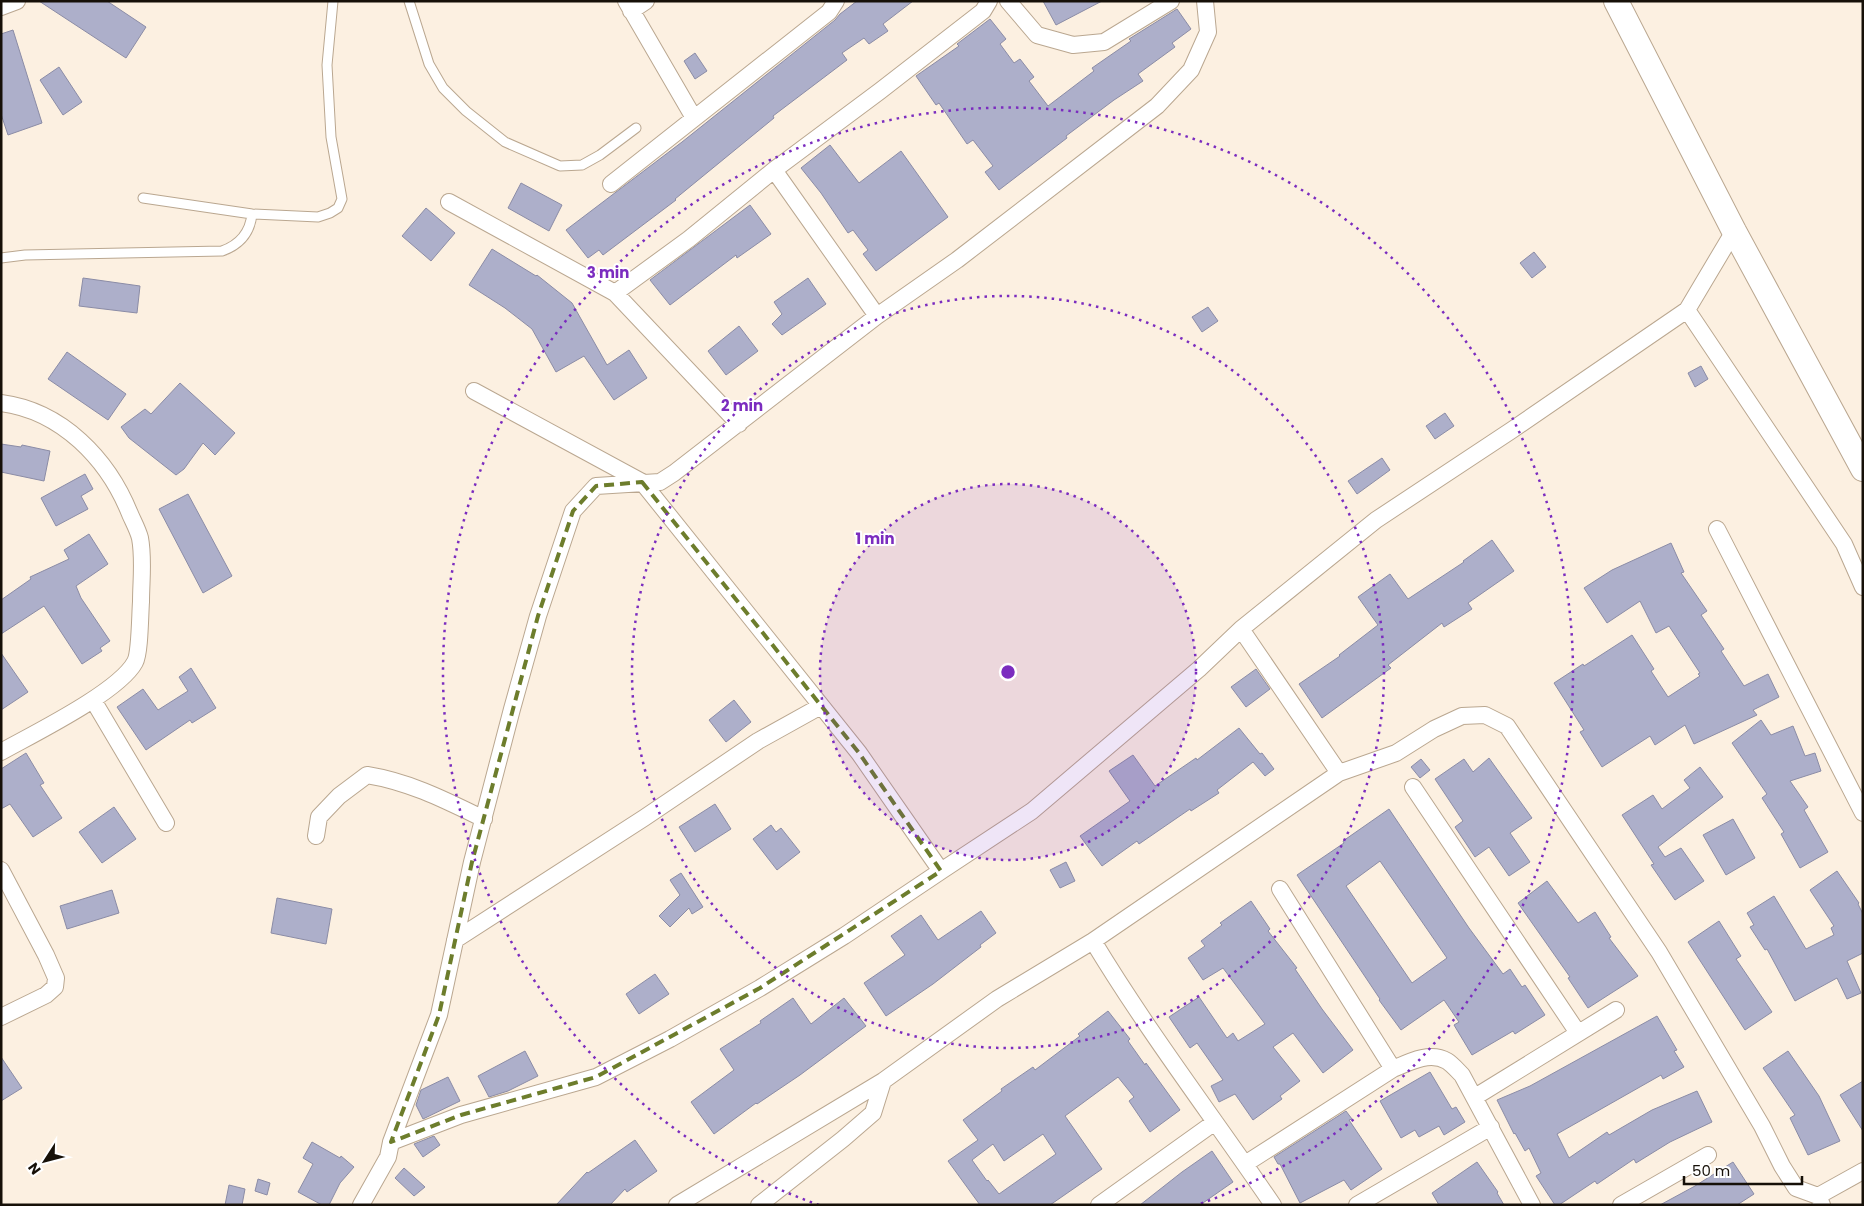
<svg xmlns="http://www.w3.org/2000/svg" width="1864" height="1206" font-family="Poppins,sans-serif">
<rect width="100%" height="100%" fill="#fcf0e1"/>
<path fill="#adafca" stroke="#8b8ca6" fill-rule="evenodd" d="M39,1H107L146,27L126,58Z
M857,1H913L883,24L888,31L869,44L864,38L842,53L847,60L773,116L774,118L675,199L676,200L603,255L599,250L588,258L566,230L682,142L835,20L840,14Z
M1043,1H1102L1056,25Z
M1177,9L1191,29L1172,43L1175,47L1138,74L1143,81L1114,100L1066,136L1067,138L999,190L985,172L993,166L973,140L967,144L939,103L936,105L916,76L959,46L957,44L990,19L1006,39L1000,44L1014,63L1020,59L1034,77L1029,81L1048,106L1094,71L1092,68L1131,41L1129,39Z
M13,30L42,123L8,135L1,114V34Z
M695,53L707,71L695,79L684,61Z
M59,67L82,102L63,115L40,80Z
M830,145L859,183L901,151L948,217L876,271L863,254L868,250L853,230L848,233L821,193L801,168Z
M521,183L562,205L549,231L508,208Z
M750,205L771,234L737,258L736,255L670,305L650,280Z
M426,208L455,233L431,261L402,236Z
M492,249L536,276L537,275L572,303L607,365L629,350L647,378L614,400L584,356L556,372L532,329L505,308L469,285Z
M1534,252L1546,267L1532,278L1520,263Z
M83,278L140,286L137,313L79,306Z
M808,278L826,304L782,335L772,324L782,314L774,302Z
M1208,307L1218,321L1202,332L1192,317Z
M739,326L758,351L726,375L708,351Z
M67,352L126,394L108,420L48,379Z
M1701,366L1708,379L1695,387L1688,373Z
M180,383L235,433L215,455L203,443L184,469L176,475L129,438L121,427L145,409L151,414Z
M1445,413L1454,426L1435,439L1426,426Z
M1,444L21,447L22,445L50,451L44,481L1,472Z
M1382,458L1390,470L1357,494L1348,481Z
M85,474L93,489L81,496L88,509L56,526L41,498Z
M188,494L232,576L203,593L159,509Z
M89,534L108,564L76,586L81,598L110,641L100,648L102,651L82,664L44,606L1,634V600L31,579L30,577L69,559L64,550Z
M1492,540L1514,571L1468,603L1472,609L1444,627L1442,623L1388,665L1391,668L1322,718L1299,684L1340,656L1339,655L1378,625L1358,597L1390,574L1408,599L1464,562L1463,561Z
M1671,543L1684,572L1681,573L1707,611L1701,615L1724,649L1721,651L1744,686L1768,674L1779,697L1753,710L1757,715L1694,744L1685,725L1655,745L1650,736L1602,767L1580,732L1584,730L1554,683L1583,664L1584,666L1632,635L1654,669L1651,671L1668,697L1700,676L1698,674L1700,673L1669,626L1656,633L1640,601L1607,623L1584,588L1612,570Z
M1,653L28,692L1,710Z
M191,668L216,708L192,723L190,720L146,750L117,707L143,689L158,710L188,691L179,677Z
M1256,669L1270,689L1246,707L1231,687Z
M734,700L751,722L726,742L709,720Z
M1761,720L1771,735L1793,726L1805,756L1815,753L1821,771L1790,781L1808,807L1804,810L1828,852L1800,868L1781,834L1784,832L1762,798L1767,794L1732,743Z
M1239,728L1260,754L1262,753L1274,769L1265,776L1253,762L1217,790L1219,793L1191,811L1190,809L1139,844L1137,841L1102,866L1080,836L1130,801L1109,771L1133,755L1155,786L1196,758L1197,760Z
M26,753L44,783L40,785L62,818L33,837L10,804L1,809V769Z
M1489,758L1532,818L1510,833L1530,862L1509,876L1489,847L1475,857L1455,827L1463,821L1435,779L1464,759L1473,772Z
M1421,759L1430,770L1420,778L1411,767Z
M1700,767L1723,797L1658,847L1665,857L1681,848L1704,881L1675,900L1651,865L1654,864L1622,815L1653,795L1662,809L1690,788L1684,780Z
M715,804L731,829L695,852L679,827Z
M114,807L136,839L102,863L79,832Z
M1389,809L1469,928L1503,974L1510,969L1522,987L1525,985L1545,1015L1515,1034L1513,1031L1472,1055L1454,1025L1459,1022L1444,1000L1401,1030L1379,1000L1380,999L1297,875L1344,843L1343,841ZM1380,861L1447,958L1412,983L1346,886Z
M1733,819L1755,858L1726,875L1703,835Z
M771,825L776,832L781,828L800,852L777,870L753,839Z
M1066,862L1075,881L1060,888L1050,870Z
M1837,871L1859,903L1858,904L1863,914V953L1847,961L1861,993L1847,999L1837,978L1795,1001L1767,949L1765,950L1750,927L1754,925L1747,913L1774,896L1806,949L1834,935L1831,928L1834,926L1810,890Z
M681,873L703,907L692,914L689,908L670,927L659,916L680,895L670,880Z
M1547,881L1578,923L1595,912L1611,937L1609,938L1638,976L1588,1008L1568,978L1570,977L1518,903Z
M112,890L119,913L67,929L60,906Z
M277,898L332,909L326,944L271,933Z
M1251,901L1270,929L1268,931L1297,968L1295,969L1322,1009L1353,1050L1323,1073L1293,1033L1273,1047L1300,1081L1280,1096L1282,1099L1253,1120L1235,1094L1219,1102L1211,1086L1223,1080L1197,1043L1190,1048L1169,1017L1199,997L1227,1038L1233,1033L1238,1041L1265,1024L1223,968L1203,980L1188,958L1205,946L1201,941L1222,925L1220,923Z
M981,911L996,933L980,945L981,947L933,984L886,1016L864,983L905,955L891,936L921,915L938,940Z
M1719,921L1741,956L1736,959L1772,1012L1745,1030L1688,942Z
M655,974L669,994L639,1014L626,994Z
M793,998L811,1024L844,998L866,1026L800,1075L757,1104L756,1103L714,1134L691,1102L734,1070L720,1049L761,1023L760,1021Z
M1108,1011L1130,1039L1128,1041L1145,1065L1146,1063L1180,1110L1150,1132L1129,1101L1134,1097L1118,1077L1065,1116L1102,1169L1050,1205H980L948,1161L978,1140L963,1120L1002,1091L1001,1089L1033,1067L1035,1070L1080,1036L1078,1034ZM1043,1134L1056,1154L999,1194L988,1180L987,1181L972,1160L993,1144L1004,1161Z
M1657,1016L1677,1050L1674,1051L1684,1067L1663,1079L1661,1075L1557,1134L1569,1158L1607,1132L1609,1135L1652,1110L1697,1091L1712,1122L1670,1142L1636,1163L1634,1159L1597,1184L1595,1181L1559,1205H1555L1536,1176L1541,1173L1529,1148L1525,1151L1515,1133L1514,1134L1497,1100L1530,1086Z
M525,1051L538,1076L508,1091L489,1097L478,1076Z
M1788,1051L1819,1096L1840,1141L1808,1155L1790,1118L1795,1115L1763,1068Z
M1,1057L22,1088L1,1101Z
M1430,1072L1452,1109L1456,1107L1465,1122L1444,1135L1439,1126L1419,1137L1415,1130L1401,1138L1380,1101Z
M448,1077L460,1101L423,1119L416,1105L421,1090Z
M1863,1081V1131L1840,1095Z
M1346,1111L1352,1119L1349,1120L1382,1169L1351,1190L1344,1180L1300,1203L1280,1164H1278L1274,1157Z
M434,1136L440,1145L423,1157L414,1144Z
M635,1140L657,1171L627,1192L625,1189L610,1205H556L587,1172L588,1173Z
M312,1142L340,1158L341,1156L354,1167L340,1183L329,1205H322L298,1192L313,1164L303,1158Z
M1212,1151L1233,1182L1200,1205H1140L1182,1172Z
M1477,1162L1498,1192L1497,1193L1504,1205H1439L1432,1193Z
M1733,1162L1754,1194L1737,1205H1660L1695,1186Z
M404,1168L425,1187L414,1196L395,1178Z
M258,1179L270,1183L267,1195L255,1191Z
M229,1185L245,1189L242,1205H225Z"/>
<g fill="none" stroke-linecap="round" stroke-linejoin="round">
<defs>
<path id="service" d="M409,1L429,64L443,88L466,111L505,142L560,166L582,165L600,155L636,128
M143,198L252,214L318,217L330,213L338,208L342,199L331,137L327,65L333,1
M1,258L25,255L222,251C239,245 250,233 252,214"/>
<path id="minor" d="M626,1L694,118
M1008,1L1037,35L1073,45L1104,42L1171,1
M1,7L17,1
M631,11L646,1
M774,170L877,316
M611,184L829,12L836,1
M449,202L615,293L739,424
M615,293L689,239L774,170L880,91L983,11L989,1
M1687,310L1844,544L1863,587
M474,391L642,482L859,753L941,871L1032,811L1199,669L1241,629L1376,520L1512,430L1687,310L1734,231
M1,403C62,411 108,459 130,514C133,521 138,530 140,538C144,559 141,581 141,602C140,614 140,653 135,662C119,692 33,734 1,752
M1717,529L1863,813
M1241,629L1339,773
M93,700L166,823
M1413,787L1578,1033
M316,836L319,817L339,796L367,775C410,782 445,800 484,819
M1,870L46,955L56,978L55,987L46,995L1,1017
M1280,889L1393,1069
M455,940L644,818L758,741L821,706
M1093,941C1148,1032 1213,1117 1273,1205
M1475,1097L1616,1010
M391,1142L461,1115L596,1077L670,1039L760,988L844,936L941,871
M1245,1164L1393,1069C1409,1062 1430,1051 1447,1061C1452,1064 1457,1070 1462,1075L1532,1205
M1818,1196L1863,1171
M361,1205L388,1157L391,1142L439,1015L472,862L512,709L538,616L573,511L596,486L660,482L674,473L877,316L957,260L1157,106L1191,70L1208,32L1205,1
M677,1205L883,1081L997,999L1093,941L1339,773L1396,753L1434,729L1462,716L1485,715L1507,726L1659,952L1762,1126L1782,1166L1796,1188L1818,1196L1822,1205
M759,1205L843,1139L873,1113L883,1081
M1099,1205L1215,1122
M1357,1205L1491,1127
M1621,1205L1708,1155"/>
<path id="secondary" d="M1616,1L1734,231L1863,469"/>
</defs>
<use href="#service" stroke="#baa790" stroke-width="11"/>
<use href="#minor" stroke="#baa790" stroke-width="18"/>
<use href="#secondary" stroke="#baa790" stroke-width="26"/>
<use href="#service" stroke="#fff" stroke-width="9"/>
<use href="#minor" stroke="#fff" stroke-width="16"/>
<use href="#secondary" stroke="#fff" stroke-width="24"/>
</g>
<path fill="none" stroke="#6d7d2c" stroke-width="4" stroke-dasharray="10 6" stroke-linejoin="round" d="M642,482L859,753L941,871L760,988L596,1077L461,1115L391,1142L439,1015L472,862L538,616L573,511L596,486Z"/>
<circle cx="1008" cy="672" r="188" fill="#7b2cbf" fill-opacity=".12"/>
<g fill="none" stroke="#7b2cbf" stroke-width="2.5" stroke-dasharray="2.5 5">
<circle cx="1008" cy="672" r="188"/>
<circle cx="1008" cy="672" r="376"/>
<path d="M819 1205A565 565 0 1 1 1197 1205"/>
</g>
<circle cx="1008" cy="672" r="8" fill="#7b2cbf" stroke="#fff" stroke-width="2.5"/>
<g font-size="15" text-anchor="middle" font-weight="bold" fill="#7b2cbf" stroke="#fff" stroke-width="4" stroke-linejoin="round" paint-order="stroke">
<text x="608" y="278">3 min</text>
<text x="742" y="411">2 min</text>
<text x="875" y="544">1 min</text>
</g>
<rect width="1864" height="1206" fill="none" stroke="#161008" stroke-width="5"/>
<g transform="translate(45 1161) rotate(234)" stroke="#ffffff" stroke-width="4" paint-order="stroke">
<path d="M0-4L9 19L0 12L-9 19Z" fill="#161008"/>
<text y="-8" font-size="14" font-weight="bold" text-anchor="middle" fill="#161008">N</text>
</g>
<path d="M1684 1176v8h118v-8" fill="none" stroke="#161008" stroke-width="2.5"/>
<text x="1692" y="1176" font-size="15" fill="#161008" stroke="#ffffff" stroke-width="4" paint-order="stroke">50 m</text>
</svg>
